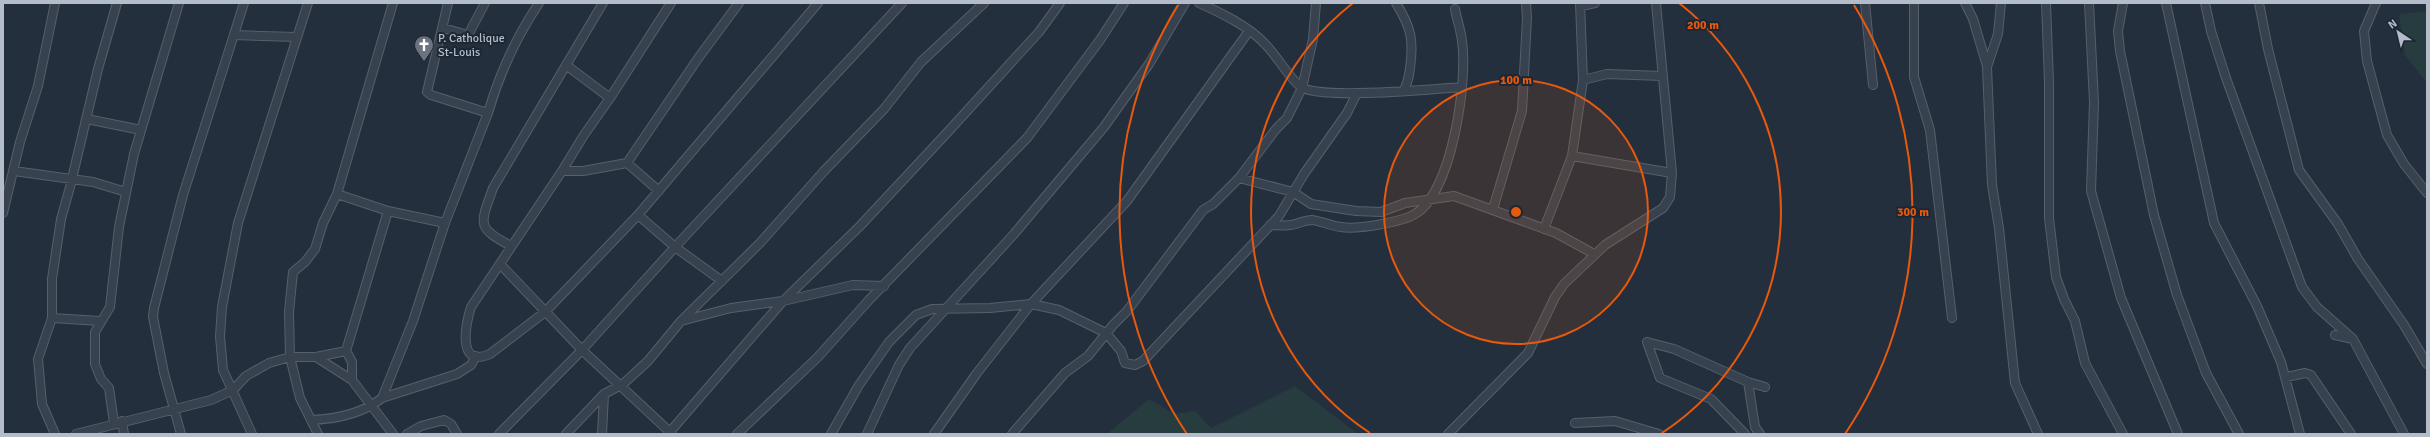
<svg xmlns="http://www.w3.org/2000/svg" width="2430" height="437" font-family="Signika,sans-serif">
<rect width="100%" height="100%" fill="#242f3e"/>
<path fill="#263c3f" d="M2427,11V83L2405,55L2399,14Z
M1295,386L1358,434H1107L1149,399L1174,414L1195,411L1211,428Z"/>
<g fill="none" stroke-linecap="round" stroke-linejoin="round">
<defs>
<path id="minor" d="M671,3L610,98L584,135L562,171L471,307C466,323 456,369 490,354L545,312L638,215L818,3
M1199,3C1221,13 1249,26 1266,45C1277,56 1289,78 1301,87C1321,100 1434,89 1462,87
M1396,3C1411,27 1414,40 1410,68C1409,76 1408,84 1403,91
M1865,3L1873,85
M1914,3V77L1930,130L1952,318
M1965,3L1973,19L1987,66
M2001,3L1998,34L1987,67L1992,185L1999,228L2015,383L2038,434
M2046,3L2049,82V218L2056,277L2064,299L2075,321L2085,363L2123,434
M2089,3L2094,102L2091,191L2121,298L2178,434
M2123,3L2118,31L2120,51L2154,215L2177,295L2206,373L2239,434
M2166,3L2214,223L2257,306L2281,362L2300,434
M2205,3L2211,31L2226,78L2302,287L2317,307L2353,339
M2259,3L2268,49L2299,170L2338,224L2358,259L2404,325L2427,364
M2376,3L2364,31L2367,61L2387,135L2404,164L2427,193
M1581,6L1595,3
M443,28L468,35L485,3
M234,35L296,37
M566,65L610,98
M1583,80L1607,74L1662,76
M488,113C499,75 517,36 539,3
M87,119L141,130
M1572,156L1672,173
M627,163L659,191
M14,171L93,182L126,192
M562,171H583L627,163L699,57L739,3
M1239,178L1293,192L1311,204L1356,211L1381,212L1405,203L1454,196L1556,233L1594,254
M337,194L388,211
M1493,209L1522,111L1527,18L1526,3
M3,213L20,142L38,86L55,3
M638,215L675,247L722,281
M1270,225C1277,225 1284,226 1291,225C1298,224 1305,220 1312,220C1321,221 1331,226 1341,227C1356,230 1402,222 1415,214C1452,193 1468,81 1462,41C1461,31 1457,20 1455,9
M1544,229L1572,156L1583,80L1580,3
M511,246C476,227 480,225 493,188L603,3
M500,264L582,350L672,434
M52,318L100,321
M681,321L731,308L783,301L853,285L884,286
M2335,335L2353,339L2404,434
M1647,342L1660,378L1711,399L1745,434
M1647,342L1674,349L1748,382L1765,387
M316,357L352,380L393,434
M2286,377L2305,373L2311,375L2351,434
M352,380V362L346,351L388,211L445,223
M1748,382L1755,427L1760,434
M382,398L457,374L471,365L476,356
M311,420C336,419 362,414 382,398L413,321L445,223L488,113L431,95L427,92L448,3
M122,421L124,434
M114,423L109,388L101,379L95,364V332L110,307L119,227L134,154L179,3
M1575,423L1615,421L1659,434
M55,434L42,404L38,359L52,318V279L61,219L70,187L98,69L117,3
M76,434L211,400L233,390L246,376L269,363L290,357H316L346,351
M181,434L164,373L153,317L154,308L183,195L244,3
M252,434L223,370L220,336L222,307L238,223L308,3
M318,434L300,398L290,357L289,312L293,272L305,262L315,249L323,223L337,194L393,3
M407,434L421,426L444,420L451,424L457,434
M499,434L582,350L675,247L902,3
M566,434L604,394
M602,434L604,394L623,384L648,361L681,321L760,243L824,171L884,109L921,62L984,3
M668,434L783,301L860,226L945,135L1039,32L1060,3
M737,434L818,357L869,300L1027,138L1100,40L1124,3
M831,434L859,385L889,342L916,315L932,309L990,308L1031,304L1059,310L1106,333L1121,351L1125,363L1135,365L1143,361L1279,216L1304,174L1347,113L1357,93
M867,434L899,365L910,348L1014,234L1104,127L1149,64L1185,3
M934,434L977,373L1031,304L1127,201L1249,31
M1012,434L1065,373L1088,356L1113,325L1127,311L1203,210L1213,204L1239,178L1276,129L1287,118L1302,88L1313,39L1316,3
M1448,434L1528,353L1555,297L1564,284L1605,245L1663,208L1670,197L1672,173L1656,3"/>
</defs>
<use href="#minor" stroke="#565f6c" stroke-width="10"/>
<use href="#minor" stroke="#38414e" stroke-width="8"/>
</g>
<circle cx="1516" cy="212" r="132" fill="#e8590c" fill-opacity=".12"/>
<g fill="none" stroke="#e8590c" stroke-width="2">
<circle cx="1516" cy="212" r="132"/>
<path d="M1370 433A265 265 0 0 1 1353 3M1679 3A265 265 0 0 1 1662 433"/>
<path d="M1187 434A397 397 0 0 1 1178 5M1854 5A397 397 0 0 1 1845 434"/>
</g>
<defs>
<symbol id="church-pin" viewBox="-11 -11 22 30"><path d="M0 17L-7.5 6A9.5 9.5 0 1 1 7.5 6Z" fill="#6b7280" stroke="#1d2633"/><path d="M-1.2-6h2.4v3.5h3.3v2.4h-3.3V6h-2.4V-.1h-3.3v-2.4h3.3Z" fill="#fff"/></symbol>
</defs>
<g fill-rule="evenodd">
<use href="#church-pin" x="413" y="34" width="22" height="30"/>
</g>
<g text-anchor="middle" stroke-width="4" stroke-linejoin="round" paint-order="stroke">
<g font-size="12" fill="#b4bcc9" stroke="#1d2633" text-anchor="start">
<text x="438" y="42">P. Catholique<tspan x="438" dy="14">St-Louis</tspan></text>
</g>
</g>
<circle cx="1516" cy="212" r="6" fill="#e8590c" stroke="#1d2633" stroke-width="2"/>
<g font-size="12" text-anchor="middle" font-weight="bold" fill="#e8590c" stroke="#1d2633" stroke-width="4" stroke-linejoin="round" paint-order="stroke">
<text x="1703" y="29">200 m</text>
<text x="1516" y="84">100 m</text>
<text x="1913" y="216">300 m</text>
</g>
<rect width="2430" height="437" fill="none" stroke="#b4bcc9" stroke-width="8"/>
<g transform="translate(2398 32) rotate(325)" stroke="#1d2633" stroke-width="3" paint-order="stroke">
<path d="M0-3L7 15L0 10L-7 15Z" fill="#b4bcc9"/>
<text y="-6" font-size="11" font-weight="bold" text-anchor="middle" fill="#b4bcc9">N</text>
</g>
</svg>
